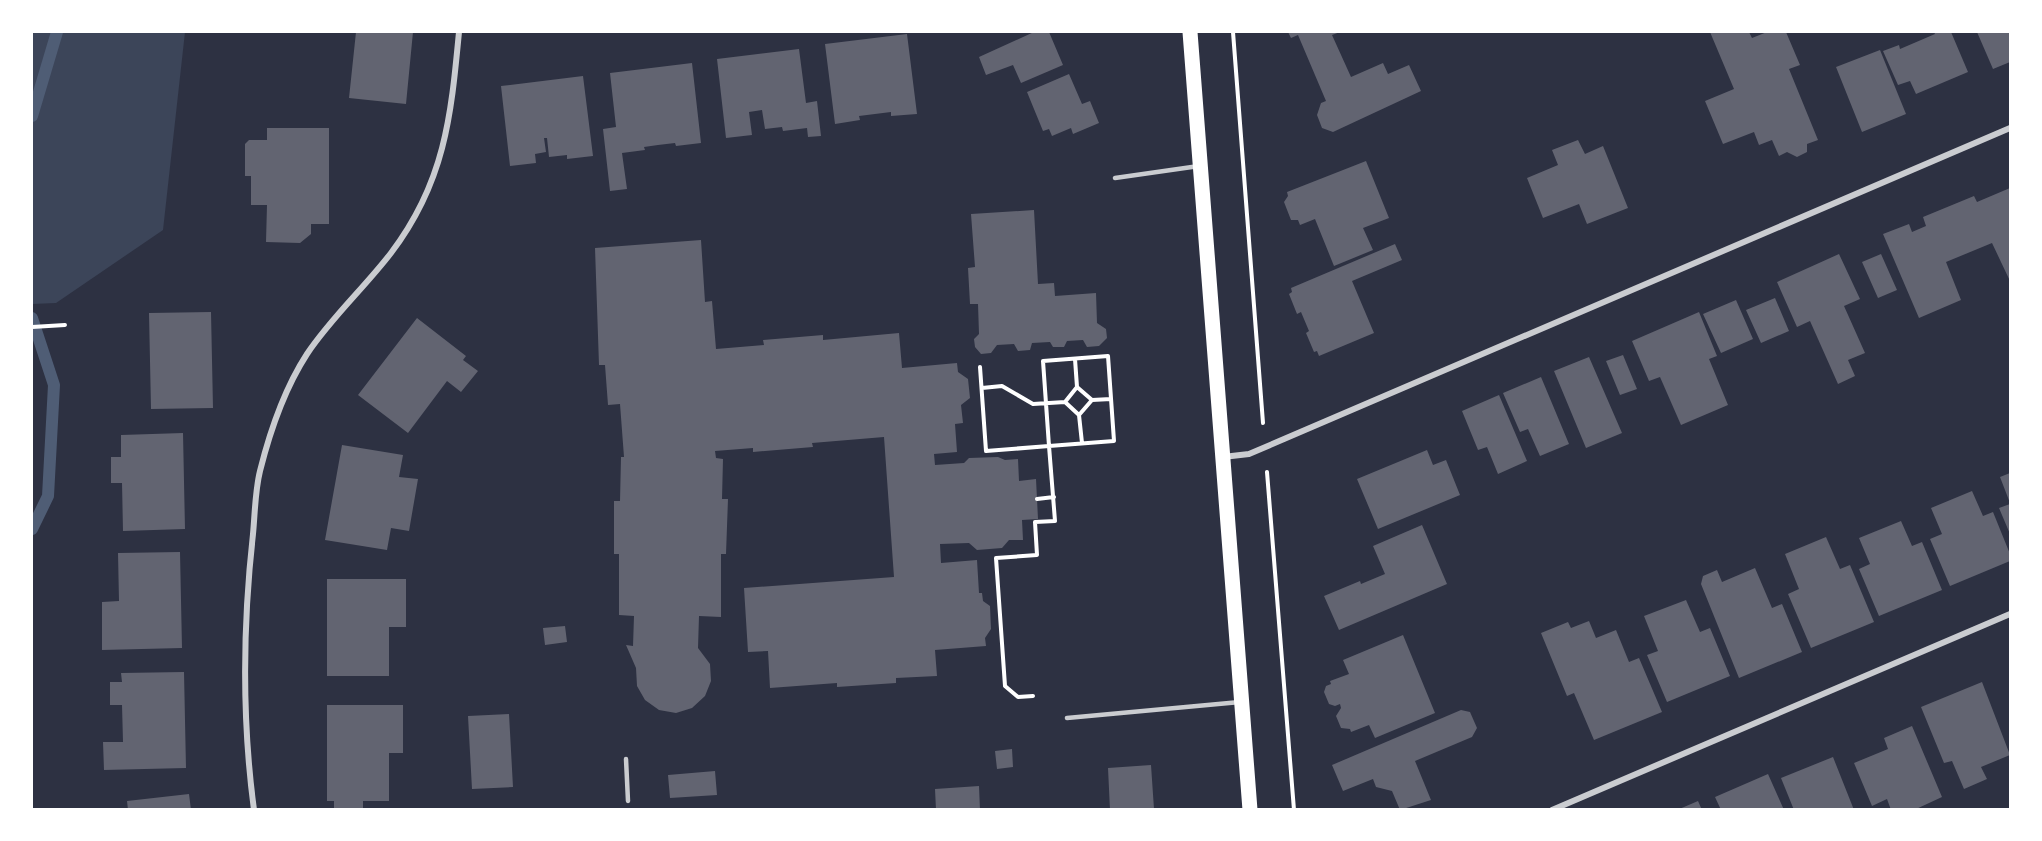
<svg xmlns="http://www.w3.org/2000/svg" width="2042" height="841" font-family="'PT Serif',serif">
<rect width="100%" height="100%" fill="#2d3142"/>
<path fill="#3c4559" d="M32,32H185L163,230L56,303L32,304Z"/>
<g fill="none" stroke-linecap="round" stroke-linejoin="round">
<path stroke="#4f5d75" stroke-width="12" d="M32,116L57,32
M32,318L54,385L48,496L32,529"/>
</g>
<path fill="#626471" d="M356,32H413L406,104L349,98Z
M1034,32H1049L1063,65L1021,83L1013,65L986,75L979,57Z
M1288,32H1340L1332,35L1351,77L1383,63L1388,74L1409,65L1421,91L1333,132L1322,128L1317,115L1321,103L1326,101L1298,35L1291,38Z
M1710,32H1749L1752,38L1767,32H1786L1800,65L1789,69L1818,140L1807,144V152L1797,157L1787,152L1779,156L1772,140L1759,145L1754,132L1723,144L1705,101L1734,89Z
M1934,32H1951L1968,72L1916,94L1910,81L1898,85L1883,51L1899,45L1900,49L1935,34Z
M1977,32H2010V62L1993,69Z
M907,34L917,114L891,116V112L859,116L860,120L835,124L825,44Z
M799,49L806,103L817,101L821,136L808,137L807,128L783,131L782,127L765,129L762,110L749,112L752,135L726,138L717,59Z
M1880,50L1906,114L1862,132L1836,67Z
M692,63L701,143L676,146L675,143L658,145L644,147L645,150L622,153L627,189L610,191L603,129L616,127L610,73Z
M1069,74L1082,104L1090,101L1099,123L1073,134L1071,128L1052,136L1049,129L1043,131L1027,92Z
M583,76L593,156L567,159V155L549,157L547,138H544L546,152L535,154L536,163L510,166L501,86Z
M267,128H329V224H311V234L300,243L266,242L267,205H251V176H245V144L249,140H267Z
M1578,140L1585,154L1603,146L1628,208L1587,224L1579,204L1543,218L1527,178L1558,165L1552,150Z
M1366,161L1389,218L1363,228L1373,250L1334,266L1315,219L1300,225L1298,220H1291L1284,202L1288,196L1287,192Z
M2010,188V281L1992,243L1946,262L1961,300L1919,318L1883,234L1909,224L1912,232L1926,226L1923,217L1974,196L1977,202Z
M1034,210L1038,284L1054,283L1055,296L1096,293L1097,323L1106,329L1107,338L1099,346L1087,347L1083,340L1067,341L1064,347H1053L1050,342L1032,343L1030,350L1018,351L1014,344L997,345L991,353L981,354L975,347L974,339L979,334L978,304H970L968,268L975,267L971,214Z
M701,240L705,302L712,301L716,349L764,345L763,340L823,335V340L899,333L902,368L957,363L958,372L968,379L970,398L961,405L963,423L955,424L957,452L934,454L935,465L964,463L969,458L998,457L1005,460L1018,459L1019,481L1036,479L1038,519L1022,520L1023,540H1009L1002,548L977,550L969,543L940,544L941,563L977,560L979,593H982L983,601L990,606L991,629L985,638L986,646L935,650L937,676L896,678V683L837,687V683L770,688L768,651L748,652L744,588L894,577L884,437L812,443L813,447L753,452V448L715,451L716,458L723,459L722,499H728L726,554H721V617L699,616L698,648L710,664L711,681L705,696L692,708L676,713L659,710L645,700L637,686L636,668L626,645L633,646L634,616L619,615V554H614V501H620L621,457H624L620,404L608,405L605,365H599L595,248Z
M1395,244L1402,260L1352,281L1374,333L1319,356L1317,351L1314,352L1306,333L1309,331L1301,312L1297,314L1289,294L1292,292L1291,288Z
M1839,254L1860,299L1844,306L1865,353L1848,360L1855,376L1838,384L1810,321L1797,327L1777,282Z
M1881,254L1897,290L1878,298L1862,262Z
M1775,298L1789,331L1761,343L1746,310Z
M1736,300L1753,339L1721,353L1703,314Z
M211,312L213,408L151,409L149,313Z
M1699,312L1717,356L1709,359L1728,405L1681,425L1660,377L1649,381L1632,341Z
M417,318L466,356L463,360L478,371L461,392L447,381L408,433L358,395Z
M1623,355L1637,389L1620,395L1606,361Z
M1589,357L1622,433L1586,448L1554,371Z
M1541,377L1569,444L1540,456L1528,429L1520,432L1503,393Z
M1499,395L1527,461L1498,474L1487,447L1478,450L1462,411Z
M183,433L185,529L123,531L122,483H111V457H121V435Z
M342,445L403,455L399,477L418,479L409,531L391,528L387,550L325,540Z
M1427,450L1433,465L1446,460L1460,495L1378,529L1357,479Z
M2010,473V503L2000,477Z
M1972,491L1983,516L1993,512L2010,554V561L1950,586L1930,539L1942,534L1931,508Z
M2010,504V534L1999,508Z
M1901,521L1912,546L1922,542L1942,590L1879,616L1859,569L1870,564L1859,538Z
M1422,525L1447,584L1339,630L1324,596L1360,581L1361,584L1385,574L1373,546Z
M1826,537L1840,569L1850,565L1874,622L1811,648L1788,594L1799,589L1785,554Z
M180,552L182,648L102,650V602L119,601L118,553Z
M1755,568L1772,608L1782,604L1802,652L1739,678L1701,584L1703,576L1717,570L1722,582Z
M327,579H406V627H389V676H327Z
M1686,600L1700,632L1710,628L1730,676L1667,702L1647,655L1658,651L1644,616Z
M1589,621L1596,638L1616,630L1629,662L1639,658L1662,712L1594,740L1574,693L1567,696L1541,633L1568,622L1571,628Z
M565,626L567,642L545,645L543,628Z
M1403,635L1435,713L1375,738L1369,725L1351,732L1350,729L1341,728L1336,716L1341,708L1340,704L1335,706L1329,704L1324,692L1326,686L1331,684L1330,681L1349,674L1343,660Z
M184,672L186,768L104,770L103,742H123L122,705H110V682H122L121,673Z
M1982,682L2010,755L1981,767L1987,779L1964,789L1952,761L1944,763L1921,707Z
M327,705H403V753H389V801H363V810H334V801H327Z
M1461,710L1470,712L1477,728L1472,737L1415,761L1431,800L1400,810L1392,791L1376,787L1373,779L1343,791L1332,765Z
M509,714L513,787L472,789L468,716Z
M1912,726L1942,797L1914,810H1891L1887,799L1872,806L1854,763L1888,749L1884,738Z
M1012,749L1013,767L997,769L995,751Z
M1833,757L1854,810H1794L1781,778Z
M1151,765L1154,809L1110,810L1108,768Z
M715,771L717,795L670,798L668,775Z
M1768,774L1784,810H1721L1715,797Z
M979,786L980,810H936L935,789Z
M189,794L191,810H128L127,801Z
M1698,801L1702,810H1677Z"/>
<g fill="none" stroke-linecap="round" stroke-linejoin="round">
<path stroke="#fff" stroke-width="4" d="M1233,32L1263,423
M32,327L65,325
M1108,356L1114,441L1049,446L1043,361Z
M980,367L986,451L1049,446L1055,521L1035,522L1037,555L996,558L1005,686L1018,697L1033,696
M1077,387L1092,400L1111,399
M982,388L1002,386L1033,404L1065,402L1077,387L1075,359
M1065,402L1079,415
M1082,443L1079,415L1092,400
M1267,472L1294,810
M1037,499L1054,497"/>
<path stroke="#caccd0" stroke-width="4.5" d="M1115,178L1199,166
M1067,718L1240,702
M626,759L628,801"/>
<path stroke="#caccd0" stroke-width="6" d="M1223,457L1249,454L2010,128
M254,810C242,720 243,624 253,534C255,513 255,491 260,471C270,431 285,388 307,354C331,318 365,287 391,253C445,182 451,116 459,32
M1552,810L2010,614"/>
<path stroke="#fff" stroke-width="15" d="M1190,32L1250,810"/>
</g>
<rect width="2042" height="841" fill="none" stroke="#ffffff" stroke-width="66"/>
</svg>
